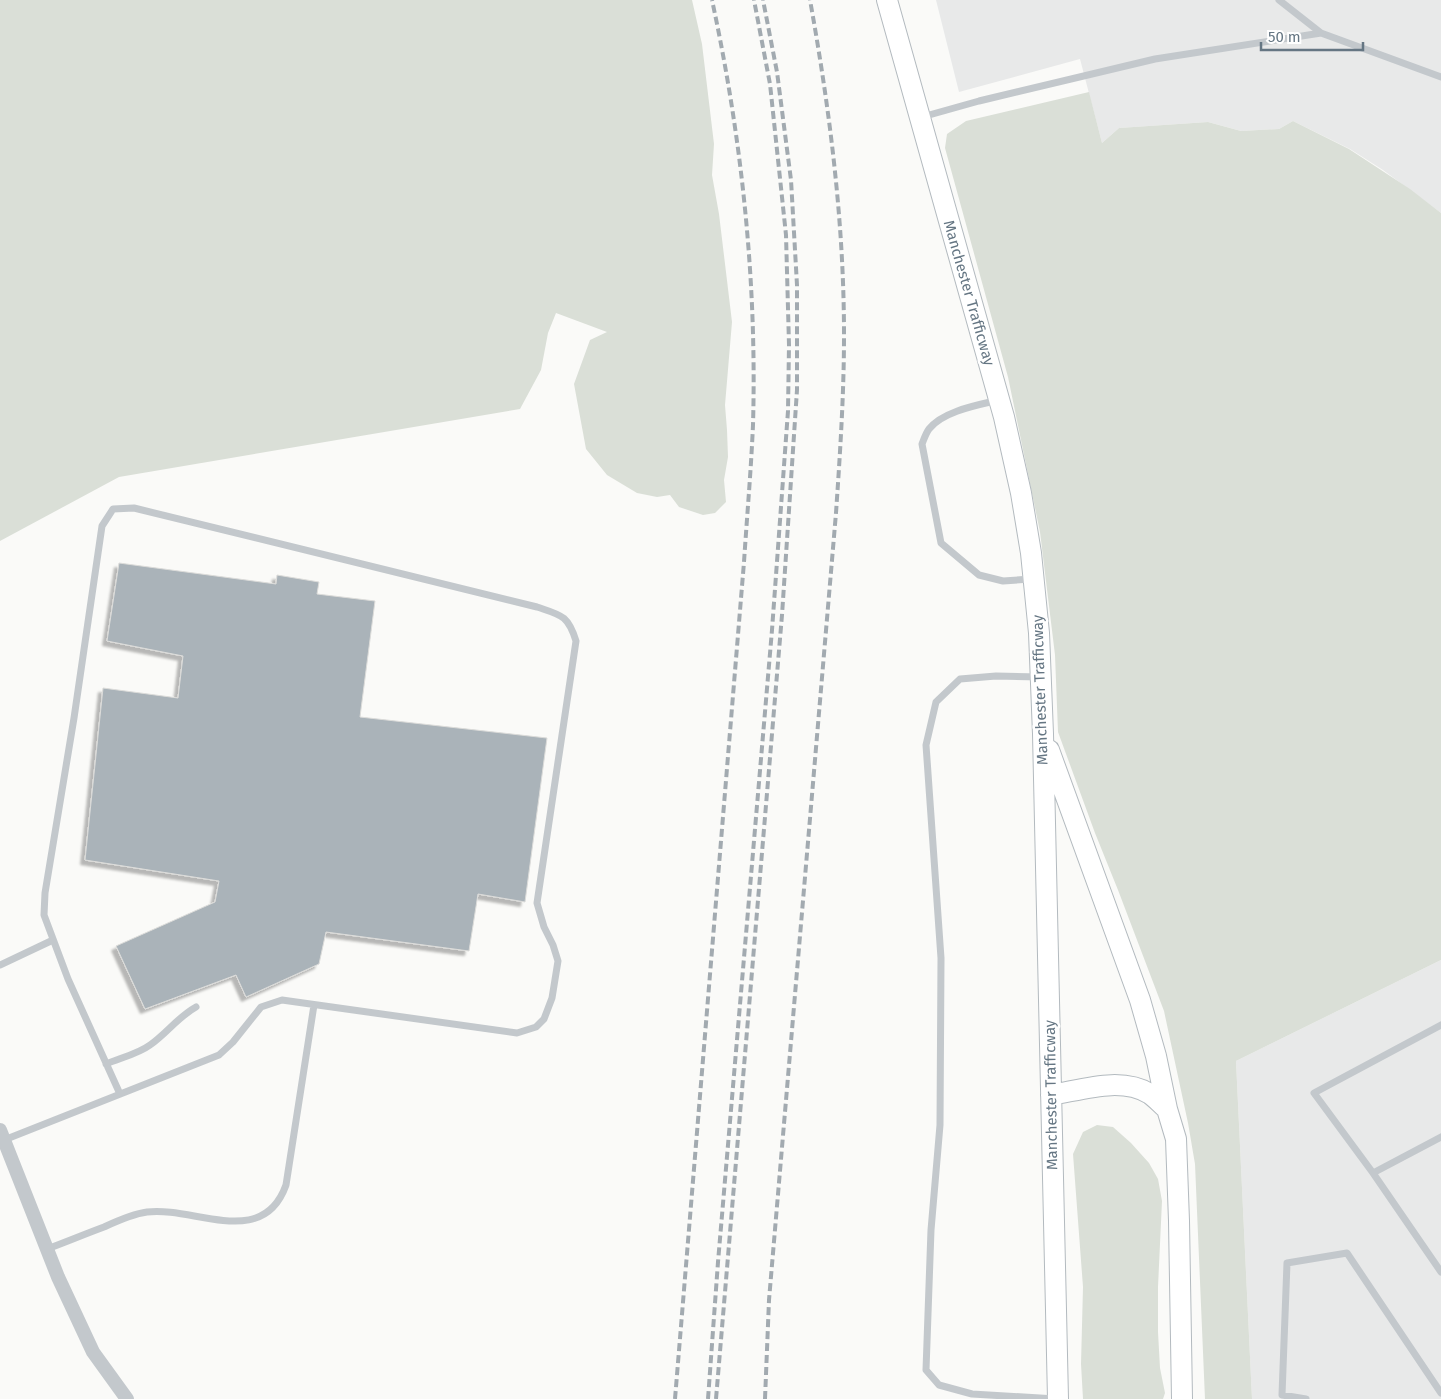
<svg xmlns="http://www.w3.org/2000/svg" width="1441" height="1399" font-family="'Fira Sans',sans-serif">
<defs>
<filter id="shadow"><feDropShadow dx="-4.5" dy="4.5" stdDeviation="1" flood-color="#0004"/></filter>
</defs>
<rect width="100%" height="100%" fill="#fafaf8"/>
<path fill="#e8e9e9" d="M936,0H1441V213L1383,170L1350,149L1293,121L1279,129L1241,131L1208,122L1119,128L1102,143L1080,59L959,92Z
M1441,960V1399H1252L1236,1061Z"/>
<path fill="#dadfd7" d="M0,0H692L702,44L714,144L712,175L719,214L732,322L725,405L727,430L728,457L724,480L726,502L715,513L703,515L679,507L670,495L657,497L637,493L607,475L586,449L574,384L590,340L607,332L556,313L548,333L541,370L520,409L119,477L0,541Z
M1089,92L1102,143L1119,128L1208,122L1241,131L1279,129L1293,121L1349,149L1410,189L1441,213V960L1236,1061L1252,1399H1205L1195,1164L1188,1123L1164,1011L1118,890L1095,833L1058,732L1055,655L1040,532L1008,377L945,148L947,134L966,121Z
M1097,1125L1113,1127L1131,1143L1149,1163L1158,1179L1162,1201L1158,1287V1332L1160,1368L1165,1393L1163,1399H1083L1081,1364L1083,1287L1073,1154L1083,1132Z"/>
<path fill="#aab3b9" stroke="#dcdcda" filter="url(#shadow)" d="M119,563L276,584L277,575L319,582L317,594L375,601L360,717L547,738L525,902L478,894L469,951L326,932L319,964L246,997L236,975L145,1009L116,946L215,902L219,881L85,860L103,688L178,698L183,656L107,641Z"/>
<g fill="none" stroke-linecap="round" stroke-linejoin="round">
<defs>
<path id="secondary" d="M887,0L1004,417L1021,493L1031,553L1039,633L1043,734L1058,1399
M1049,750L1140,1000L1156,1056L1167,1109L1176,1139L1179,1221L1182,1399
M1051,1095C1082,1090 1121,1076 1150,1094C1156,1098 1162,1105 1167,1109"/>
</defs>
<use href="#secondary" stroke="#b3babf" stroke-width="22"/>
<path stroke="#c3c8cc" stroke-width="7" d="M1279,0L1321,33
M922,117L979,101L1155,59L1321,33L1441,77
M999,400C978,405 943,411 929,429C926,433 924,439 922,444L941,543L979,575L1003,581L1031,579
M1040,677L996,676L960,679L936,702L926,745L941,958L940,1125L931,1230L926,1370L939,1385L972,1394L1056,1399
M0,965L53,940
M1441,1025L1314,1093L1373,1173L1441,1272
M106,1064C120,1058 138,1054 150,1045C167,1033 178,1017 196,1007
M4,1140L219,1055L233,1042L261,1007L282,1000L517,1033L536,1027L544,1019L552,998L558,961L553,945L544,927L537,903L576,641C568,615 561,615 537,607L134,508L113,509L102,526L74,718L45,893L44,915L68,979L120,1094
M1373,1173L1441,1137
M47,1249C66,1242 85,1234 104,1227C117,1221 132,1214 147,1212C194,1206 263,1250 286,1185L314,1005
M1306,1399L1282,1395L1287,1263L1347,1253L1441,1393"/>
<path stroke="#c3c8cc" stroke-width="14" d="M0,1130L58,1277L93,1352L127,1399"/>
<use href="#secondary" stroke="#fff" stroke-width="20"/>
<path stroke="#a2aab0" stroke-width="4" stroke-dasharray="8 4" stroke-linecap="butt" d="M675,1399L744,562C747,516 751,471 753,425C757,283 742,139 712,0
M708,1399L718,1262L772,630L788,411L789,345L786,235L770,84L754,0
M716,1399L782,615L797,390V285L791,180L777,72L763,0
M765,1399L769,1300L836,513C840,454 844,395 844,335C844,223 830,111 810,0"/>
</g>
<g text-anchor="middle" stroke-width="5" stroke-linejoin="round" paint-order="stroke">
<g font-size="15" fill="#657683" stroke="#fff">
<text transform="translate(969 293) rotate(74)" y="5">Manchester Trafficway</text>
<text transform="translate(1040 690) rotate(-92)" y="5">Manchester Trafficway</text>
<text transform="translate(1051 1095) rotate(-91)" y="5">Manchester Trafficway</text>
</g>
</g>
<path d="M1261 42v8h102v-8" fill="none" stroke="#657683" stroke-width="2.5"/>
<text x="1268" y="42" font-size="15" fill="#657683" stroke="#ffffff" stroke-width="4" paint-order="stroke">50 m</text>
</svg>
